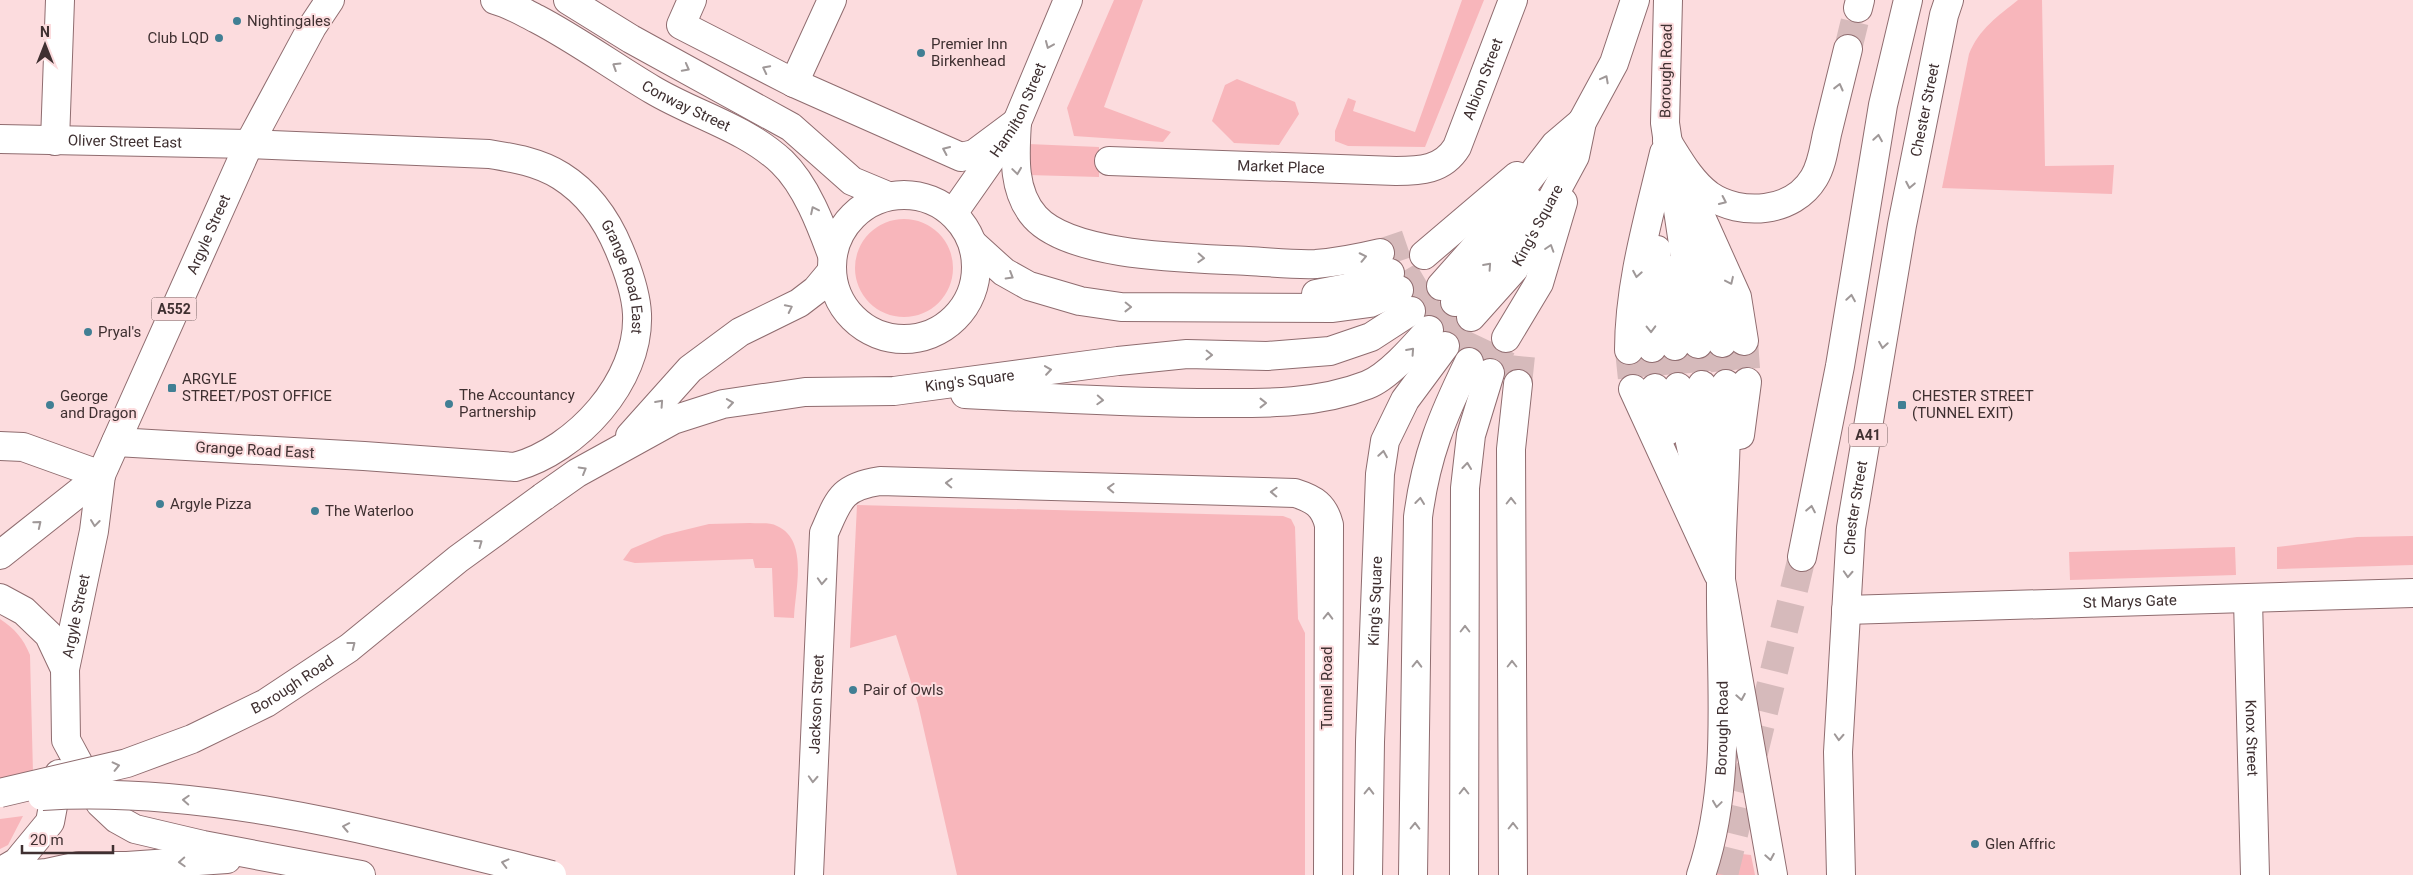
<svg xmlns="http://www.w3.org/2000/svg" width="2413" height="875" font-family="Roboto,sans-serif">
<rect width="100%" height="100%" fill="#fcdcde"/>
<path fill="#f8b6bb" d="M1114,0H1143L1104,107L1171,132L1163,142L1074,136L1067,108Z
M1462,0H1484L1425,147L1348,146L1335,141V131L1348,98L1356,101L1353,111L1415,132Z
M2018,0H2042L2045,166L2114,165L2112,194L1942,188L1969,54C1979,29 1998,16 2018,0Z
M1237,79L1295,102L1299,114L1279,145L1234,143L1212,121L1225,85Z
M1028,144L1099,147V177L1028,175Z
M855 268a49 49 0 1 1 98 0a49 49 0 1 1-98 0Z
M857,505L1283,516L1291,519L1295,527L1298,619L1305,633V875H957L918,704L896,635L850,648Z
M750,523C759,524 770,522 777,526C809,540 795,590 794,618L774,617L772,568H755L753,559L635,563L623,560L631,549L664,535L709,524Z
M2413,536V565L2277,569V547L2357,537Z
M2235,547L2236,575L2070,580L2069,552Z
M0,619C15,629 23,638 30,655L33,773L0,779Z
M23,816L8,845L0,849V819Z
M1724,852L1751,855L1755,875H1715Z"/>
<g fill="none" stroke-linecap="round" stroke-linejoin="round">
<path stroke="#d6babb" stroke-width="28" stroke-dasharray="28 14" stroke-linecap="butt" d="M1380,253L1418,240
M1399,290L1433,270
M1411,311L1441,286
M1429,330L1455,302
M1744,341L1747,382
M1722,343L1726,384
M1698,344L1702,385
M1445,346L1471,317
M1675,346L1678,387
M1652,348L1655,388
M1629,350L1633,389
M1469,362L1485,328
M1490,373L1506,338
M1518,384L1522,346"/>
<path stroke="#d6babb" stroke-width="28" stroke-dasharray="28 14" stroke-linecap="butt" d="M1848,49L1858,8
M1724,875L1802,557"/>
<defs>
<g id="minor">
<path d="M692,0L681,25L794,83L961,157L974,154L1017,122"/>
<path d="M794,83L832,0"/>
<path id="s1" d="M0,139L249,144L489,154C514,158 539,162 561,176C588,193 607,220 619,249C627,268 636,293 637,314C640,382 576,450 515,467L364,456L116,442"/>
<path d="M55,141L60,0"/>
<path id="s2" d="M1109,161L1396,171C1420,171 1443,170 1457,147L1513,0"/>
<path id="s3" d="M954,212L1017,122L1068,0"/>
<path d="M0,446L23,447L101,475"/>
<path id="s4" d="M2248,600L2255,875"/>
<path id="s5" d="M1846,610L2413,593"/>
<path id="s6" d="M809,875L824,533C839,499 841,487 880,481L1295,493C1314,499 1324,505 1329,525L1328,875"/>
</g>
<g id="primary">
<path id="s7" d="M495,0C510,4 523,12 537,19C577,40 614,67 653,90C695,115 746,128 782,162C806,185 821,225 832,255"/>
<path d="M568,0L631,39L791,127L852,181L888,196"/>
<path d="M1668,0L1665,123L1698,344"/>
<path d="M1017,122C1015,155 1012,191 1035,217C1072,258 1194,258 1248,261C1270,262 1294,265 1316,264C1338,262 1359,258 1380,253"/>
<path d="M1684,179L1737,297L1744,341"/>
<circle cx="904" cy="267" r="72"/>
<path d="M973,244L1004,272L1029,286L1080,301L1121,307L1333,308L1370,303L1399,290"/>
<path d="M1699,246L1717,309L1722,343"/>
<path d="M1424,255L1517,176"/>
<path d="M1672,270L1675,346"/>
<path d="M1441,286L1481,241L1555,145L1582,122"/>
<path d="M1316,294L1347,288L1390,273"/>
<path d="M1455,302L1497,256L1531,202"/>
<path id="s8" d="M1471,317L1514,269L1575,156L1582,122L1614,63L1635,0"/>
<path d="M1506,338L1539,283L1563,202"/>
<path d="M1652,348L1651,317L1657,250"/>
<path d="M1629,350C1629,283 1649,217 1664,153"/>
<path d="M1702,385L1710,463"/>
<path d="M1678,387L1708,525"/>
<path d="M1655,388L1657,402L1667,431"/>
<path d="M1633,389L1718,574"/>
<path d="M965,394C1043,398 1120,402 1198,403C1254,403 1313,406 1367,385C1388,377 1414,347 1429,330"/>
<path d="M1740,435L1747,382"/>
<path d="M630,436L690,369L740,332L799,303L816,290L831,272"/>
<path id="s9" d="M543,497L577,473L673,420L723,404L805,392L894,391L1118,361L1187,354L1267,356L1330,351L1371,337L1411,311"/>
<path d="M0,555L101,475"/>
<path id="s10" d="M65,669L94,531L101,475L249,144L312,27L330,0"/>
<path id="s11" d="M1368,875L1370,742L1380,474L1385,441L1405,400L1445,346"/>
<path d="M1413,875L1418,517C1426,456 1442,417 1469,362"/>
<path d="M1464,875L1465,488L1471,435L1490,373"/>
<path d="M1513,875L1511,449L1518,384"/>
<path id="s12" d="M1701,875C1733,782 1720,678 1721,581C1721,515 1728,449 1726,384"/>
</g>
<g id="trunk">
<path d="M1858,8L1860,0"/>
<path d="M1667,141C1679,160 1691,182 1709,195C1741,217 1793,213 1814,178C1822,165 1824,148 1827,134C1834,106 1841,77 1848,49"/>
<path d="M1802,557L1840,366L1883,105L1908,0"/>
<path d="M1721,580L1773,875"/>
<path d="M0,598L24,611L49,635L65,669L66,740L100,803L117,819L135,829L203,845L361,875"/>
<path d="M0,872L17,862L50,822L59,774"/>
<path d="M24,875L47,873L79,866H127L227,859"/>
<path id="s13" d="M1841,875L1838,752L1851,528L1902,225L1944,15L1949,0"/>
</g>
</defs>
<use href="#minor" stroke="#8f6c6f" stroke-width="30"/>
<use href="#primary" stroke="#8f6c6f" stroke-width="30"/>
<use href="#trunk" stroke="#8f6c6f" stroke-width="30"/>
<use href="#minor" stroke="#fff" stroke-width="28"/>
<use href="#primary" stroke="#fff" stroke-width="28"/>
<use href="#trunk" stroke="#fff" stroke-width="28"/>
<defs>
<g id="primary-bridge">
<path id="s14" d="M0,793L127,763L192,739L266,703L349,648L458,559L543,497"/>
<path d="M42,796C210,785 389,835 552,875"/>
</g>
</defs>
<use href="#primary-bridge" stroke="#8f6c6f" stroke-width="30" stroke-linecap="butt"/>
<use href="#primary-bridge" stroke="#fff" stroke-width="28"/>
</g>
<defs><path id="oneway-chevron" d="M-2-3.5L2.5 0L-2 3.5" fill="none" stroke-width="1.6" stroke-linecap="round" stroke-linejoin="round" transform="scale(1.25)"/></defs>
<g stroke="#9f9898">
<use href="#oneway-chevron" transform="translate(1049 45) rotate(113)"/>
<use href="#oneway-chevron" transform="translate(616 66) rotate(-148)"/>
<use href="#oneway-chevron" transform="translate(686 68) rotate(28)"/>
<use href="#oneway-chevron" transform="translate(766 69) rotate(-153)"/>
<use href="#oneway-chevron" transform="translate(1605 79) rotate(-62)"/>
<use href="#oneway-chevron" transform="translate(1839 87) rotate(-76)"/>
<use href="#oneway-chevron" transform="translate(1878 138) rotate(-81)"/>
<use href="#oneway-chevron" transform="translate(946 150) rotate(-156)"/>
<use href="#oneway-chevron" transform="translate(1017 171) rotate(82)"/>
<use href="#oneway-chevron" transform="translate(1910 185) rotate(101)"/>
<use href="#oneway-chevron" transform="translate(1723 201) rotate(25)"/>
<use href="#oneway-chevron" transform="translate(814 210) rotate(-116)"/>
<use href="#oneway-chevron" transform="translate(1550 248) rotate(-72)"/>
<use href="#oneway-chevron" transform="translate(1363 257) rotate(-12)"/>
<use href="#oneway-chevron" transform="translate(1201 258) rotate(3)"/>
<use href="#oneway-chevron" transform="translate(1488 266) rotate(-48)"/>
<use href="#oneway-chevron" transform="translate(1637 274) rotate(100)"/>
<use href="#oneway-chevron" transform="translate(1010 276) rotate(31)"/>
<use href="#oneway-chevron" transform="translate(1730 281) rotate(65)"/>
<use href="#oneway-chevron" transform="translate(1851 298) rotate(-81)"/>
<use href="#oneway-chevron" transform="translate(1128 307) rotate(1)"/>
<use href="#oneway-chevron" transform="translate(789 308) rotate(-26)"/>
<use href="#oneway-chevron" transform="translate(1651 329) rotate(89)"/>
<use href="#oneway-chevron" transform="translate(1883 345) rotate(99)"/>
<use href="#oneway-chevron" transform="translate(1411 351) rotate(-48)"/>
<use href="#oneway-chevron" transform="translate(1209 355) rotate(1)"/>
<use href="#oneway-chevron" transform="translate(1048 370) rotate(-8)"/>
<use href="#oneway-chevron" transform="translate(1100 400) rotate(3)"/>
<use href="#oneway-chevron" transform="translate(660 403) rotate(-48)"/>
<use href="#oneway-chevron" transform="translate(730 403) rotate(-9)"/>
<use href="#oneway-chevron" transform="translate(1263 403)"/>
<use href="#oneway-chevron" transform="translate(1383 454) rotate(-81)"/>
<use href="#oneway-chevron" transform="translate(1467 466) rotate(-84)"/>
<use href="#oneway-chevron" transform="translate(583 470) rotate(-30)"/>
<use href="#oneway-chevron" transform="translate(949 483) rotate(-178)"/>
<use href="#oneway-chevron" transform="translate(1111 488) rotate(-178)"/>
<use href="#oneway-chevron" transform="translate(1274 492) rotate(-178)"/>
<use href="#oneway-chevron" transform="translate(1420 501) rotate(-83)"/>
<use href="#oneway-chevron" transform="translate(1511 501) rotate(-90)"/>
<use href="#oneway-chevron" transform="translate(1811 509) rotate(-79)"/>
<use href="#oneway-chevron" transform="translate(95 523) rotate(97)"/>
<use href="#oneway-chevron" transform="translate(38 524) rotate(-39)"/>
<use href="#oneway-chevron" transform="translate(479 543) rotate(-36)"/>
<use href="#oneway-chevron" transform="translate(1848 574) rotate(93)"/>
<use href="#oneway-chevron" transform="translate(822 581) rotate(93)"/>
<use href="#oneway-chevron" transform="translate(1328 616) rotate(-89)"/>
<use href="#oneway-chevron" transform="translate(1465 629) rotate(-90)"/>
<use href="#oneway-chevron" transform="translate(352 645) rotate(-38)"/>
<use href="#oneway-chevron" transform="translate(1417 664) rotate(-89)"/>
<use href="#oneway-chevron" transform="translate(1512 664) rotate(-90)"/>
<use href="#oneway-chevron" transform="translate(1741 697) rotate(80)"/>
<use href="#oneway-chevron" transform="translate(1839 737) rotate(93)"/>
<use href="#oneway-chevron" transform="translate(116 766) rotate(-13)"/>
<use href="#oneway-chevron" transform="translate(813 779) rotate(93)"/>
<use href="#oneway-chevron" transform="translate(1369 791) rotate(-89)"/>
<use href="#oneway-chevron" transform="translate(1464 791) rotate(-90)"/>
<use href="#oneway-chevron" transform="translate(186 800) rotate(-177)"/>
<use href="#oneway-chevron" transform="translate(1717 804) rotate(98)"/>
<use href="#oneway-chevron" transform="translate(1415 826) rotate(-89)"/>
<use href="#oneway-chevron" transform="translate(1513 826) rotate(-90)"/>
<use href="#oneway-chevron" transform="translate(346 827) rotate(-169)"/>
<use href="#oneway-chevron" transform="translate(1770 857) rotate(80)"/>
<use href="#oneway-chevron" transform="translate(182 862) rotate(177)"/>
<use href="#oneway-chevron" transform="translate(505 863) rotate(-166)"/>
</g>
<g fill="#417f94" stroke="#fcdcde" stroke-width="2">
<circle cx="237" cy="21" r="5"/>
<circle cx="219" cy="38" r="5"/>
<circle cx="921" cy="53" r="5"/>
<circle cx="88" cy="332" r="5"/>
<rect x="167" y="383" width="10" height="10" rx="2.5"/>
<circle cx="449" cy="404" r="5"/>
<circle cx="50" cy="405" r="5"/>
<rect x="1897" y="400" width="10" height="10" rx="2.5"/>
<circle cx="160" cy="504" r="5"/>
<circle cx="315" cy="511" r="5"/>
<circle cx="853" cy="690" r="5"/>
<circle cx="1975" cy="844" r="5"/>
</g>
<g text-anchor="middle" stroke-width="4" stroke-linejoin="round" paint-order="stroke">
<g fill="#fcdcde" stroke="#786465" stroke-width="1">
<rect x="151.5" y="297.5" width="45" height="23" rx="4"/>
<rect x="1849" y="423.5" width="38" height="23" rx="4"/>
</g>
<g font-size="14" font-weight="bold" fill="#3f3031">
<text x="174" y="314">A552</text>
<text x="1868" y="440">A41</text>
</g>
<g font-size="15" fill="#3f3031" stroke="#fcdcde" text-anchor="start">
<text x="247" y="26">Nightingales</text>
<text x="209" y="43" text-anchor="end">Club LQD</text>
<text x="931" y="49">Premier Inn<tspan x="931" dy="17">Birkenhead</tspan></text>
<text x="98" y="337">Pryal's</text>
<text x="182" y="384">ARGYLE<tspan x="182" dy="17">STREET/POST OFFICE</tspan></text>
<text x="459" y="400">The Accountancy<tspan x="459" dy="17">Partnership</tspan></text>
<text x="60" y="401">George<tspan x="60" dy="17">and Dragon</tspan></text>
<text x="1912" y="401">CHESTER STREET<tspan x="1912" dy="17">(TUNNEL EXIT)</tspan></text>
<text x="170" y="509">Argyle Pizza</text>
<text x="325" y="516">The Waterloo</text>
<text x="863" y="695">Pair of Owls</text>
<text x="1985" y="849">Glen Affric</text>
</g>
<g font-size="15" fill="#3f3031" stroke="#fcdcde">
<text transform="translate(1666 71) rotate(-89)" y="5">Borough Road</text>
<text dy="5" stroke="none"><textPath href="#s2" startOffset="429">Albion Street</textPath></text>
<text dy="5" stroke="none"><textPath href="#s7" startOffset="219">Conway Street</textPath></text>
<text dy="5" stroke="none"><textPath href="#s3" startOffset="121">Hamilton Street</textPath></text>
<text dy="5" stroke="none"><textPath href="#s13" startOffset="772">Chester Street</textPath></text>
<text dy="5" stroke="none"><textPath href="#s1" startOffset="125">Oliver Street East</textPath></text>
<text dy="5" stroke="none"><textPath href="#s2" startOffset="172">Market Place</textPath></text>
<text dy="5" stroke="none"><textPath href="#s8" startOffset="114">King's Square</textPath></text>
<text dy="5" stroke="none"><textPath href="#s10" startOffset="461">Argyle Street</textPath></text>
<text dy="5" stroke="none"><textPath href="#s1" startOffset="688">Grange Road East</textPath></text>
<text dy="5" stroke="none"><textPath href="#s9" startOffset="452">King's Square</textPath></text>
<text transform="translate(255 450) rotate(3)" y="5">Grange Road East</text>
<text dy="5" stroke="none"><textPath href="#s13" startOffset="368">Chester Street</textPath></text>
<text dy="5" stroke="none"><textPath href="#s11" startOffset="274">King's Square</textPath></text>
<text dy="5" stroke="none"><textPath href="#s5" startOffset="284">St Marys Gate</textPath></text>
<text dy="5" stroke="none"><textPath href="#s10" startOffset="54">Argyle Street</textPath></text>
<text dy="5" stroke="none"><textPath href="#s14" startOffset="314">Borough Road</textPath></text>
<text transform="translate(1327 688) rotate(-90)" y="5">Tunnel Road</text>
<text dy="5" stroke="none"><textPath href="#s6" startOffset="171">Jackson Street</textPath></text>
<text dy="5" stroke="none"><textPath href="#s12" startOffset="149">Borough Road</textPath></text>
<text dy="5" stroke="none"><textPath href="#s4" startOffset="138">Knox Street</textPath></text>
</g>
</g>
<g transform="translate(45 45)" stroke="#fcdcde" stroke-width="4" paint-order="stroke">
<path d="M0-4L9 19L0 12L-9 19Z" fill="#3f3031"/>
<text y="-8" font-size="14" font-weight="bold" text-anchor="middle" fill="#3f3031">N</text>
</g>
<path d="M22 845v8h91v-8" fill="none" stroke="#3f3031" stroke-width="2.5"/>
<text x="30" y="845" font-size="15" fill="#3f3031" stroke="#fcdcde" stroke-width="4" paint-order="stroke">20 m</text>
</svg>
